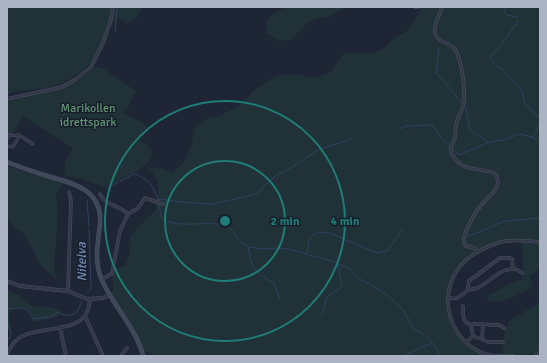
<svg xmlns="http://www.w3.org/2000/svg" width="547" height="363" font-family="Signika,sans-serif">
<rect width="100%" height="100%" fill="#1e2636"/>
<path fill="#203237" d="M7,7H143L135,19L127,24L118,17L107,31L106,41L100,53L87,66L73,77L55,86L40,89L18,91L7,94Z
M285,7H346L328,17L317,18L309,22L290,40L280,41L266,33L267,19Z
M422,7H540V268L530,276L533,286L531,287C521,294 502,303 490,302L487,297L506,285L521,280L523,278L522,243C514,241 506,243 498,245C447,256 431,317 474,349C479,353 488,354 494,356H154L149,352L142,353L135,336L110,300L113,287L112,271L113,268H121L126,265L130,251V236L157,208L155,203C158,199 157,198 158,193C159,180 156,176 147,167L163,169L173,173L185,161L192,143L194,129L203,120L222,115L240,105L257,88L276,76L296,74L314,78L331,72L343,54L359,53H373L383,49L396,37L407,31L417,17Z
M96,67L102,68L136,91L125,111L123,110V112L147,126V128L140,141C143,143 148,145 150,148C162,164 114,183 104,187L82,179L64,175L66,160L73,148L23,116L11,136L7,133V102L53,90L77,80Z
M7,166L38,176L65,182L58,190L56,196L58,213L54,266L57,281L38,262L33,250L26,237L22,232L15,228L7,218Z
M7,290L19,296L30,305L36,307H49L61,310L58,316L39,321H35L29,312L23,307L15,309L9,312L11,327L7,334Z
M540,302V352L522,356H500L503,353L504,333L508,322Z"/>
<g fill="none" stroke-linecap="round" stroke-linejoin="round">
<path stroke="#30405e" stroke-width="1" d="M506,7L504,11L507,15L517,17L518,21L499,48L493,53L490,58L493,63L503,70L522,91L525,104L540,118
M115,31L117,7
M439,48L436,73C446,82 453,93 462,103
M464,106L466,108L470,130L488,142
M400,129L406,126L432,125L443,140L459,155L489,142L504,140L519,134L533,137L540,144
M533,137L540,124
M107,188L134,174C157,181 157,199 162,219C169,222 175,224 183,224C194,225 218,221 229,227C233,230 235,235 238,239C241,243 245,243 248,247L263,249L277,248L288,249L335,262L350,269L358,278L385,293L403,310L414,329L429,338L436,348L439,356
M158,199L191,203L213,204L256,194L275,176L294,166L318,150L352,139
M87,201L89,226
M462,239L505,221L540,218
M248,247C253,271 252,271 274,283L280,299
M307,253L309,240L313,235L320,232L330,233L377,253L387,251L403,229
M87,293L91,289V287L89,229
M7,309C20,308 27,305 33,319L51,317L58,312C65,317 70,316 77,312L82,301
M321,317L327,297L342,287L338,264
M7,321L11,332L10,338L7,339
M403,356L432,343"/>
<defs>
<path id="pedestrian" d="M8,136L19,135L33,144
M7,139L10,134
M7,146L13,147L19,136"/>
<path id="minor" d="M415,7H418
M442,7C440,15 433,25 435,33C438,43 449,42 454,48C462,57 465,90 464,102C463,110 457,117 456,125C455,129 456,133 455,137C454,144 448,147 452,154C460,171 477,168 492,172C497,175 499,180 497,186C495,193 487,197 483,203C475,212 468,225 464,237V243L466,246L475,248L478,251
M7,99L62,87L76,79L91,67L103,43L110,23L113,7
M100,194C105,206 120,205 128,214
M128,214L138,208L145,198L163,204
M102,279L108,276L112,273L120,231L128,214
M468,290C471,289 474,289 477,288C489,283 507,260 522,273
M68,291L71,201L69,192
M448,297C456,301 461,296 467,291L469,281L500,258H510L512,259L513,269
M463,306C463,315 462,322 471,325
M85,316L103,356
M60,327L66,356
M482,339L483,324
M466,342L473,336
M503,342H488L473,336L471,325L474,324L499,325L504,328
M7,354C10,348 13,342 18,339C34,326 76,333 86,314C89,310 89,304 90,299
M121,356L127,348
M513,356C504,356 494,357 485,354C449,341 436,295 461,265C471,254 486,247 500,242C513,239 527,241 540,242
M535,356L540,352"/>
<path id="tertiary" d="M7,281L20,286L68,291L87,299L103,298L110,295"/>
<path id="secondary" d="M7,162C19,167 32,171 44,175C71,183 103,188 100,224C98,243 94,260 101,278C112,305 136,327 143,356"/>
</defs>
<use href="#pedestrian" stroke="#4c5362" stroke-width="3"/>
<use href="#minor" stroke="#4c5362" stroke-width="3.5"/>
<use href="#tertiary" stroke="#4c5362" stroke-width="4"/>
<use href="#secondary" stroke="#4c5362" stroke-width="4.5"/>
<use href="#pedestrian" stroke="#323847" stroke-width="2"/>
<use href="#minor" stroke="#323847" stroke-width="2.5"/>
<use href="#tertiary" stroke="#323847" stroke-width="3"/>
<use href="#secondary" stroke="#3f475a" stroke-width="3.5"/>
</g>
<g fill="none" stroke="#1f7c77" stroke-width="2">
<circle cx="225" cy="221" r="60"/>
<circle cx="225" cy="221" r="120"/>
</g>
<g text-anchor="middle" stroke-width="3" stroke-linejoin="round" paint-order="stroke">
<g font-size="12" fill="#639572" stroke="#171e2b">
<text x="88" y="112">Marikollen<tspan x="88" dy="14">idrettspark</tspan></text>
</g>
<g font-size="13" font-style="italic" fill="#7286ae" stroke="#171e2b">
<text transform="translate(81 262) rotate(-91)" y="5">Nitelva</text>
</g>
</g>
<circle cx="225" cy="221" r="6" fill="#1f7c77" stroke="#171e2b" stroke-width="2"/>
<g font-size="12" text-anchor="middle" font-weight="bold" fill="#1f7c77" stroke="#171e2b" stroke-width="3" stroke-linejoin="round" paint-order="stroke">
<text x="285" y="225">2 min</text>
<text x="345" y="225">4 min</text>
</g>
<rect width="547" height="363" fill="none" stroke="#abb3c4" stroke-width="16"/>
</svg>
